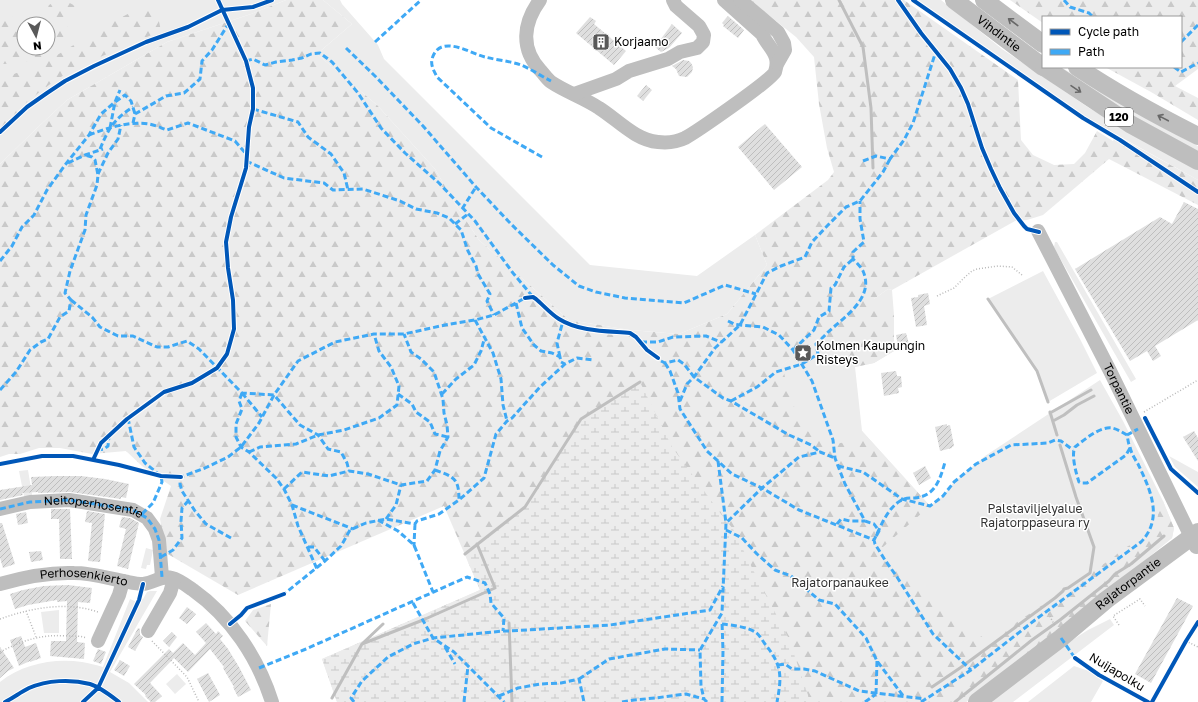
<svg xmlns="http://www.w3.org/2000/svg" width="1198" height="702" font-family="'Golos Text',sans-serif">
<defs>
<pattern id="forest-firs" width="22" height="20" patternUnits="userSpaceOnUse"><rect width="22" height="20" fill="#ececec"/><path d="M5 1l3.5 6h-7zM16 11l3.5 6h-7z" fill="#c9c9c9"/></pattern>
<pattern id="wetland-marsh" width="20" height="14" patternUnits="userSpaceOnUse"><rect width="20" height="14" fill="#ececec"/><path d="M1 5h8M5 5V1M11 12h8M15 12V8" fill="none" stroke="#c9c9c9"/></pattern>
<pattern id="building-hatch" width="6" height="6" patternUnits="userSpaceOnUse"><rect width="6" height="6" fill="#dfdfdf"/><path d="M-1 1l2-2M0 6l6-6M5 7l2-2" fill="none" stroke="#bebebe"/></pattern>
</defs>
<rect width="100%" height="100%" fill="#fff"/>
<path fill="#ececec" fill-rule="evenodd" d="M0,0H286L251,14L167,42L67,100L37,128L0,164ZM24,24H48V48H24Z
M323,0H340L342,4L378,45L384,59L590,265L697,276L755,235L767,265L727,314L679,334L630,330L569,320L479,240L456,205L435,169L377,105L317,54L352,24Z
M916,0H941L1002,49L1089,108L1198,169V180L1083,116Z
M1057,67H1061C1106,95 1151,122 1198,146V154L1133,116Z
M1055,242H1057L1136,379L1131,382L1057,253L1054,247Z
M1043,271L1080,339L1097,373L1048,402L1037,371L988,299Z
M888,289L892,290L894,315V351L874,363L855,367L862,431L930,506L943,496L954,482L985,456L1100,380L1123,421L1163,501L1174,528L1172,538L966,702H720L723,407Z
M1169,456L1198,472V487L1175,467Z
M28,470L33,500L25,501L19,471Z
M146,548L153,550L150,565H147L146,569L141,568Z
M150,591H157L110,672L129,683L148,702H0V682C23,664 53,658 82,662C89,663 96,665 103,667L130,599L139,603L140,599H143L147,592Z
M59,610V633H44L41,612Z
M1110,619L1114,625L1013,702H989L1063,646L1088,630Z
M1074,666L1089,671L1103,681L1091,702H1028Z
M177,674L186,684L175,694L166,684Z"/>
<path fill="url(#forest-firs)" d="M58,0L68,2L77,7L70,12L67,20L68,35L59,43L54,53C40,59 15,65 0,64V18L4,20L8,14L16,19L12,26L14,31L24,34V48H48V24L45,14L49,5Z
M286,0H323L352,24L317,54L377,105L435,169L456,205L479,240L569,320L630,330L679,334L727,314L767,265L755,235L828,180L834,172L827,148L819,104L814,57L796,37L750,0H904L1018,80L1021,140L1033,155L1054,165L1074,164L1085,153L1097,131L1113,141L1116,135L1198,180V205L1109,159L1043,215L1027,220L1015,221L892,290L888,289L874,299L875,308L880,315H894V351L874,363L855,367L821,337L782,365C788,388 797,435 825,442C836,445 847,442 858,439L862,431L922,497L930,506L883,547L884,556L926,598L956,621L989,641L1114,557L1120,551L1155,530L1159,510L1163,501L1174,528L1172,538L1074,619L966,702H337L322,659L480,590L444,506L238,595L166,553L160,519L171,486L142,466L126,451L92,454L60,448H39L20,454H9L0,457V164L37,128L67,100L167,42L251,14Z
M1010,0H1198V69L1175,86L1198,98V120L1151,92L1105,67H1181V17H1043V23Z
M141,7L157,12L161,31C130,44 98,57 68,73C51,82 36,95 21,107L24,116L0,137V79L44,63L105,26Z
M271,604L267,646L245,621L253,610Z"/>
<path fill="url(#wetland-marsh)" d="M640,382L672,447L721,514L733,529L760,584L788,637L808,695L809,702H337L322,659L480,590L465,554L525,507L581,419Z"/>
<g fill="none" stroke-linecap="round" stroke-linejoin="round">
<path stroke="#bfbfbf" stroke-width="3" d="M839,0L863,47L871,108L873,168
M988,299L1037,371L1048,402
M1050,412L1057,435
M1050,413L1091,390
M1053,421L1064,415L1077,405L1094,396
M465,554L525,507L581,419L640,382
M509,623L512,702
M362,644L423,620L495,588L477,544
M932,687L960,668L1055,598L1063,591L1064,589L1068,588L1090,573L1094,547L1076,497L1060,445
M332,698L362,644L383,624
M955,702L1032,640L1060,620L1109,581L1115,574L1131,564L1164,536"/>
</g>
<path fill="url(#building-hatch)" d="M728,16L744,30L738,38L723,26L724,25L722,23Z
M590,17L596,21L594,24L626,51L614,65L576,33Z
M672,24L682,33L669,48L661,52L655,47Z
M683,60L689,61L691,63L693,67L692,72L687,77L679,76L676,69L672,66Z
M646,85L652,90L643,101L637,96Z
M765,124L802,167L774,190L738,147Z
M1184,202L1198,209V320L1155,346L1161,356L1153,361L1147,351L1130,361L1075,269L1160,217L1172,224Z
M928,293L930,304L924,306L927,325L916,327L911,298L918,297V295Z
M906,333L909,344L898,346L896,335Z
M896,371L897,376H901L902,387L898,388L899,393L884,396L881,373Z
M947,424V426L950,425L954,446L952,447V448L940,451L935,427Z
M1194,431L1198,438V461L1183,437Z
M925,466L931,478L919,485L913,473Z
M56,476H81L105,479L129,484L126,498L121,497V499L70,492L38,493V492L22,493L23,495L0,500V490L32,485L31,477Z
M51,509H70L72,559H60L59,519H51Z
M87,511L105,514L100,562L88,561L92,523L85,522Z
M26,512L28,523L18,525L16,514Z
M122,517L130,518L139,523L128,569L117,566L126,529L119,527Z
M0,523H2L15,564L3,568L0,558Z
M41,551L43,560L31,562L29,552Z
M68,585L92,588L90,603L78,602L77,642L85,643L84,659L50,656L51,641H66L67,601L57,602V600L28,605L15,609L10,594L23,590L44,586Z
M1177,598L1193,606L1151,683L1135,674Z
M187,607L196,614L187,624L179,618Z
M206,623L216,634L218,631L223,636L220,639L228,649L239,667L251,690L238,697L233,687H234L223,668L224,667L210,649L188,672L174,658L150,683L162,696L155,702H151L145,696L146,695L134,684L169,649L173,653L183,643L195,655L206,643L196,632Z
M138,628L140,629V635L143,637L135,651L128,647Z
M172,632L177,637L169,647L163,641Z
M21,636L25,647L36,643L41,658L30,662V661L19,666L10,640Z
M0,647L14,668L8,671L0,678Z
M98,649L106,652L101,664L93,661Z
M120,660L130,666L124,676L114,670Z
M208,673L220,695L209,702L197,679Z"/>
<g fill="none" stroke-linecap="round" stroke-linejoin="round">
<path stroke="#b9b9b9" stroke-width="1.5" stroke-dasharray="1 2" stroke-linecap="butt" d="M937,296L954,288L965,277L972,271L977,269L998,266L1012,267L1022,275
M1144,412L1198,380
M26,611L36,637
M1047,611L1055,626
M0,619C31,608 66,601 98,612
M1119,625L1113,616L1140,599L1145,606
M152,641L187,677L199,702
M1186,641L1198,647
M0,652C23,640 42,634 68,636C75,636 81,636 87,638"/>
<g stroke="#bebebe" stroke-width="14">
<path d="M540,0C523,23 520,49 541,71C544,74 547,79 551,82C566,92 584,98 599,108C618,120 635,140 658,142C667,143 677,142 685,138C696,132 773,79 775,72C781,54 769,49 762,34L724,0"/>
<path d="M740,0L778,32L784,43L785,50L777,64"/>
<path d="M574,94L616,79L629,71L668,59L680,52L697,48L703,42L704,35L699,26L676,6L673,0"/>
<path id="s1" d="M1038,231L1110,371L1196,547"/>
<path id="s2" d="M0,509L30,502L69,500L133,510L147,518L155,529L159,540L162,577"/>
<path id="s3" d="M0,584C24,577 49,572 74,573C92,573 111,579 128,582C133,583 138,584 143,584C155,583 160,575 172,578C180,580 187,586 193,590C231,617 258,658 272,702"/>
<path d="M148,631L170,593L174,579"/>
<path d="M98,641L119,595L123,581"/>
</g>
<g stroke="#bebebe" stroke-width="18">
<path id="s4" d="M954,0L1043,67"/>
<path d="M984,0L1043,44"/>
<path d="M1044,67L1130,124L1198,161"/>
<path d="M1077,67C1116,93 1156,115 1198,136"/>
<path id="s5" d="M977,702L1061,638L1106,600L1198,532"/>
</g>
<path stroke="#3fa9f5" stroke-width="3" stroke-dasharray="6 3" stroke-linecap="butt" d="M1064,0L1070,7L1089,13L1093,17
M375,42L421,0
M1181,42L1198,25
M346,48L376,77L423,126L476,187L511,224L553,265L579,286L596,292L625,298L684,303L725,285L756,294
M246,61L253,59L265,65L276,62L292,60L302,58L311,54L320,53L332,62L358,93L381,128L405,153L439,183L475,221L513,273L533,297
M1174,67L1181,72L1198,63
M253,109L298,122L308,137L331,154L344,173L348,190
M133,123L135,114L142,110L166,96L184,93L200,79L202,61L212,50L229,23
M110,128L115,102L125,95L131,101L135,114
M89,135C107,128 129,121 149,124C155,125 161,128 167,130L188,123L235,141L247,155
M100,149C109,128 113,120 133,107
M542,157L491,128L437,77C433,69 429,63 434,54C444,36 470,53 485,57C496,60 510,61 521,65C531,69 541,76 551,81
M246,161L284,178L324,183L333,190L363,189L400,201L416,209L437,213L449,218L461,230L468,251L476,266L478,274L490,294L487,301L494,315
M863,161L876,156L890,159L904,140L913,123L936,51
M68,163L85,155L103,149
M98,174L108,153L118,139L121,125
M462,209L476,187
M455,224L468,214
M0,261L12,246L22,227L34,215L47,190L65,165L89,135L101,114L115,102L120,90
M71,300L92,317L100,327L118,336H133L157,347H168L187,341L199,349L242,393L274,395L300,425L318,435L328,449L341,452L347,463L349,471
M516,303L522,328L534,345L541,351L552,353L560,357L561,362L565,364
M475,320L493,353L501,379L503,405L507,421
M728,321L734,324L740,325L763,327L779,335L793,350L812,381L833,440L835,458L838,466L845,484L865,521L874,524L879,531L874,540L875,544L885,560L897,577L933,634L971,670
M641,342H658L673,337L706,336L721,342
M793,350L814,330L819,317L829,311L831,288L835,285L844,267L853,259
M560,357L557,343L563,321
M661,361L665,363L678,360L684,364L694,377L723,398L731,401L789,435L811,445L820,452
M665,363L670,371L678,393L680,409L707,451L732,474L762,488L799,510L874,540C881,526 887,509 900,501C904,498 910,498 915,498C935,496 940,480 945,462
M0,390L16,372L30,350L41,342L48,339L60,317L69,311L71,300L65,293L70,271L85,230L86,215L97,185L98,175L95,160L92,157L85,155
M242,393L239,401L242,409L236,424V437L241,447L249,452L276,478L284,489L292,505L298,526L317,569
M242,393L262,417
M398,394L412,404L416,412L430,422L435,434L448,437
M442,394L456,379L474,365L481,351L485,336
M680,401L687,384L694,377L715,348L740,325L767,273L781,266L805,257L812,242L829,224L846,207L860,201L883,172L890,159
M731,401L757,387L776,372L802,364L818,354L816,344C820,341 823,337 827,333C844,317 875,298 863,271C861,267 856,262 853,259V252L864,242L860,219V201
M128,418L134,447L145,463L161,476L162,482L153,503L142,514
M1127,435C1122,432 1117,429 1112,428C1100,426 1084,440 1075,447C1071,455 1076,473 1079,482L1081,483H1087L1126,455L1130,448
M97,450L104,449L108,446L109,436
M249,452L260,447L296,444L318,435L344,430L379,418L397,405L399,386L391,367L379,351L374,334
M718,461L726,523
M838,466L863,472L902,499L930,506L943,496L954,482L976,464L1011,445L1048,443L1055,440L1061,441L1073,450
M435,470C454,477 459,478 459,500
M284,489L302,472L329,476L349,471L368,474L401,485L427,481L435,470L440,451L448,437L447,425L444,413L443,399L434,372L421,359L411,352L404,334
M292,505L353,529
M0,509L30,502L69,500L133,510L147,518L155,529L159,540L162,577
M386,519L396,505L401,485
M378,520L398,531L414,545L433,592
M415,524L414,545L415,548
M837,524L841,519L850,521H865
M726,530L742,538L757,554L775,570L791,576L819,600L835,604L866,638L877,661L904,697
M231,538L206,524L195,511L182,491L180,484L181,477L205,468L228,457L241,447L259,423L274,395L298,361L335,342L374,334H404L445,325L475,320L494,315L525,298
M308,547H314L325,561
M161,557L173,550L182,538L181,521L182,508L188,501
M281,595L284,594L325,561L341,546L350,530L366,523L386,519L415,524L417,521L439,514L459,500L484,478L496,434L507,421L512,418L540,387L565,364L577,358L593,360
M413,603L433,638L454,652L504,702
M722,624C731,625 748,627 755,632C759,634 762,640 765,644C782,665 782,676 777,702
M1061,638L1075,658
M445,647L455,664
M778,665L785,664L792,669H804L815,671L859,691L925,699
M259,668L306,649L467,577L485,583L490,594L491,603L504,618L503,631
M579,679L609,659L665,649L700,650
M876,694L877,661
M499,696L518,688L540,684L561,683L579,679L584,702
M354,702L351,698L362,681L388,657L413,644L433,638L503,631H509L610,625L710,610L723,586
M464,702L468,666
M622,702L634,700L655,698L686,694L704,699
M707,702L704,699L701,686L700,650L722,613L726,523L762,488L799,457L820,452L835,458
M722,702L723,651L722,621
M865,702L876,694
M921,702L971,670L1035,620L1141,542C1164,518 1150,489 1138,464C1135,459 1131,453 1130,447C1128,443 1128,439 1127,435L1138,429"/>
<defs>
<path id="cycleway" d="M898,0L921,33L950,69L961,88L968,104L982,148L991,169L1000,188L1014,213L1024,226L1027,229L1039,232
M913,0L1083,118L1120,140L1198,192
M0,132L27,107L47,93L65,81L94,66L146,42L188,27L222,10L253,7L272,0
M525,298L533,297L536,299C543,305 551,314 559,319C580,332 607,331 630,333L636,337L647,350L658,358
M1145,418L1171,469L1198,493
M93,460L101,443L127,419L164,392L192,383L217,368L227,354L234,329L233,300L228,268L226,242L231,217L246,168L249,127L253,109V88L246,61L218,0
M0,464L42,456H73L119,465L161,476L181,477
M230,624L241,615L247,608L284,594
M1075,658L1099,675L1148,702
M5,702C13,698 21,692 29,688C47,680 71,679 90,684C100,687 110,695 119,702
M83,702L98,688L139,600L143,584
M1152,702L1186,641L1198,622"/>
</defs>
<use href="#cycleway" stroke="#fff" stroke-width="6"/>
<use href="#cycleway" stroke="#0057b8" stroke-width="4"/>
</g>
<defs><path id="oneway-shaft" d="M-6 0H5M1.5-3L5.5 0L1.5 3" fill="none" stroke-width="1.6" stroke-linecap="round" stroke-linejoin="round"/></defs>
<g stroke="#686868">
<use href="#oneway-shaft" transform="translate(1013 22) rotate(-143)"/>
<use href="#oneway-shaft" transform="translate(1076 89) rotate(34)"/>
<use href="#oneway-shaft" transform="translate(1163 118) rotate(-152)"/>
</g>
<defs>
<symbol id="building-square" viewBox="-11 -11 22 22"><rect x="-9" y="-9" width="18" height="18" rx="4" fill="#595959" stroke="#fff"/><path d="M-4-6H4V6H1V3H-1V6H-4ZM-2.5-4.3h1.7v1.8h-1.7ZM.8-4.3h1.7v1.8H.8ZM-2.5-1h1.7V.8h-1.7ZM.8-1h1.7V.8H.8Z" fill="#fff"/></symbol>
<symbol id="sight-square" viewBox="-11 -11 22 22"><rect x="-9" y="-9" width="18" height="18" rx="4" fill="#595959" stroke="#fff"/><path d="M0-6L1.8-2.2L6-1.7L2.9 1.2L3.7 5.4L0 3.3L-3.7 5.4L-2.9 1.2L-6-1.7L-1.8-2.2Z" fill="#fff"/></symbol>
</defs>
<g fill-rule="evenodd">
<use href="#building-square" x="591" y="32" width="20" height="20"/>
<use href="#sight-square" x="793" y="343" width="20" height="20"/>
</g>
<g text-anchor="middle" stroke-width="3" stroke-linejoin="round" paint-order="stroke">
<rect fill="#fff" stroke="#4c4c4c" stroke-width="1" x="1105" y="108" width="28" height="18" rx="3"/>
<g font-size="11" font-weight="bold" fill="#000">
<text x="1119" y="121">120</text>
</g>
<g font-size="12" fill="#000" stroke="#fff">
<text dy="4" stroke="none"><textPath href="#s4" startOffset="56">Vihdintie</textPath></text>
<text dy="4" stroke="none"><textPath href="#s1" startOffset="177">Torpantie</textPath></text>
<text dy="4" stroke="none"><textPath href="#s2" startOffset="95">Neitoperhosentie</textPath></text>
<text dy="4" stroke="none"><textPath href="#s3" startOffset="85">Perhosenkierto</textPath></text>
<text dy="4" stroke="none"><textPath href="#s5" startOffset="192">Rajatorpantie</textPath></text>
<text transform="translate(1117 672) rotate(31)" y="4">Nuijapolku</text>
</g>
<g font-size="12" fill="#000" stroke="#fff" text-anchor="start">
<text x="614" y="46">Korjaamo</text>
<text x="816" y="350">Kolmen Kaupungin<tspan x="816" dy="14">Risteys</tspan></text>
</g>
<g font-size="12" fill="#333" stroke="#fff">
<text x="1035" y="513">Palstaviljelyalue<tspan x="1035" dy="14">Rajatorppaseura ry</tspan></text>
<text x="840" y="587">Rajatorpanaukee</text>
</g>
</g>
<rect x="1042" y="16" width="140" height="52" fill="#ffffff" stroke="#999999"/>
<rect x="1050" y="29" width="20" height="6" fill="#0057b8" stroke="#999999"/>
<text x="1078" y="36" font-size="12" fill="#000000">Cycle path</text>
<rect x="1050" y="49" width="20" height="6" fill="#3fa9f5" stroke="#999999"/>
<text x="1078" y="56" font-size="12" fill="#000000">Path</text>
<g transform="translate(36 36) rotate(173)"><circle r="19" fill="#ffffff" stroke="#999999"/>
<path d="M0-3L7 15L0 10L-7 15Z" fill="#595959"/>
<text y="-6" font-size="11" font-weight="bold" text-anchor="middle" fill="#000000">N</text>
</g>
</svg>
